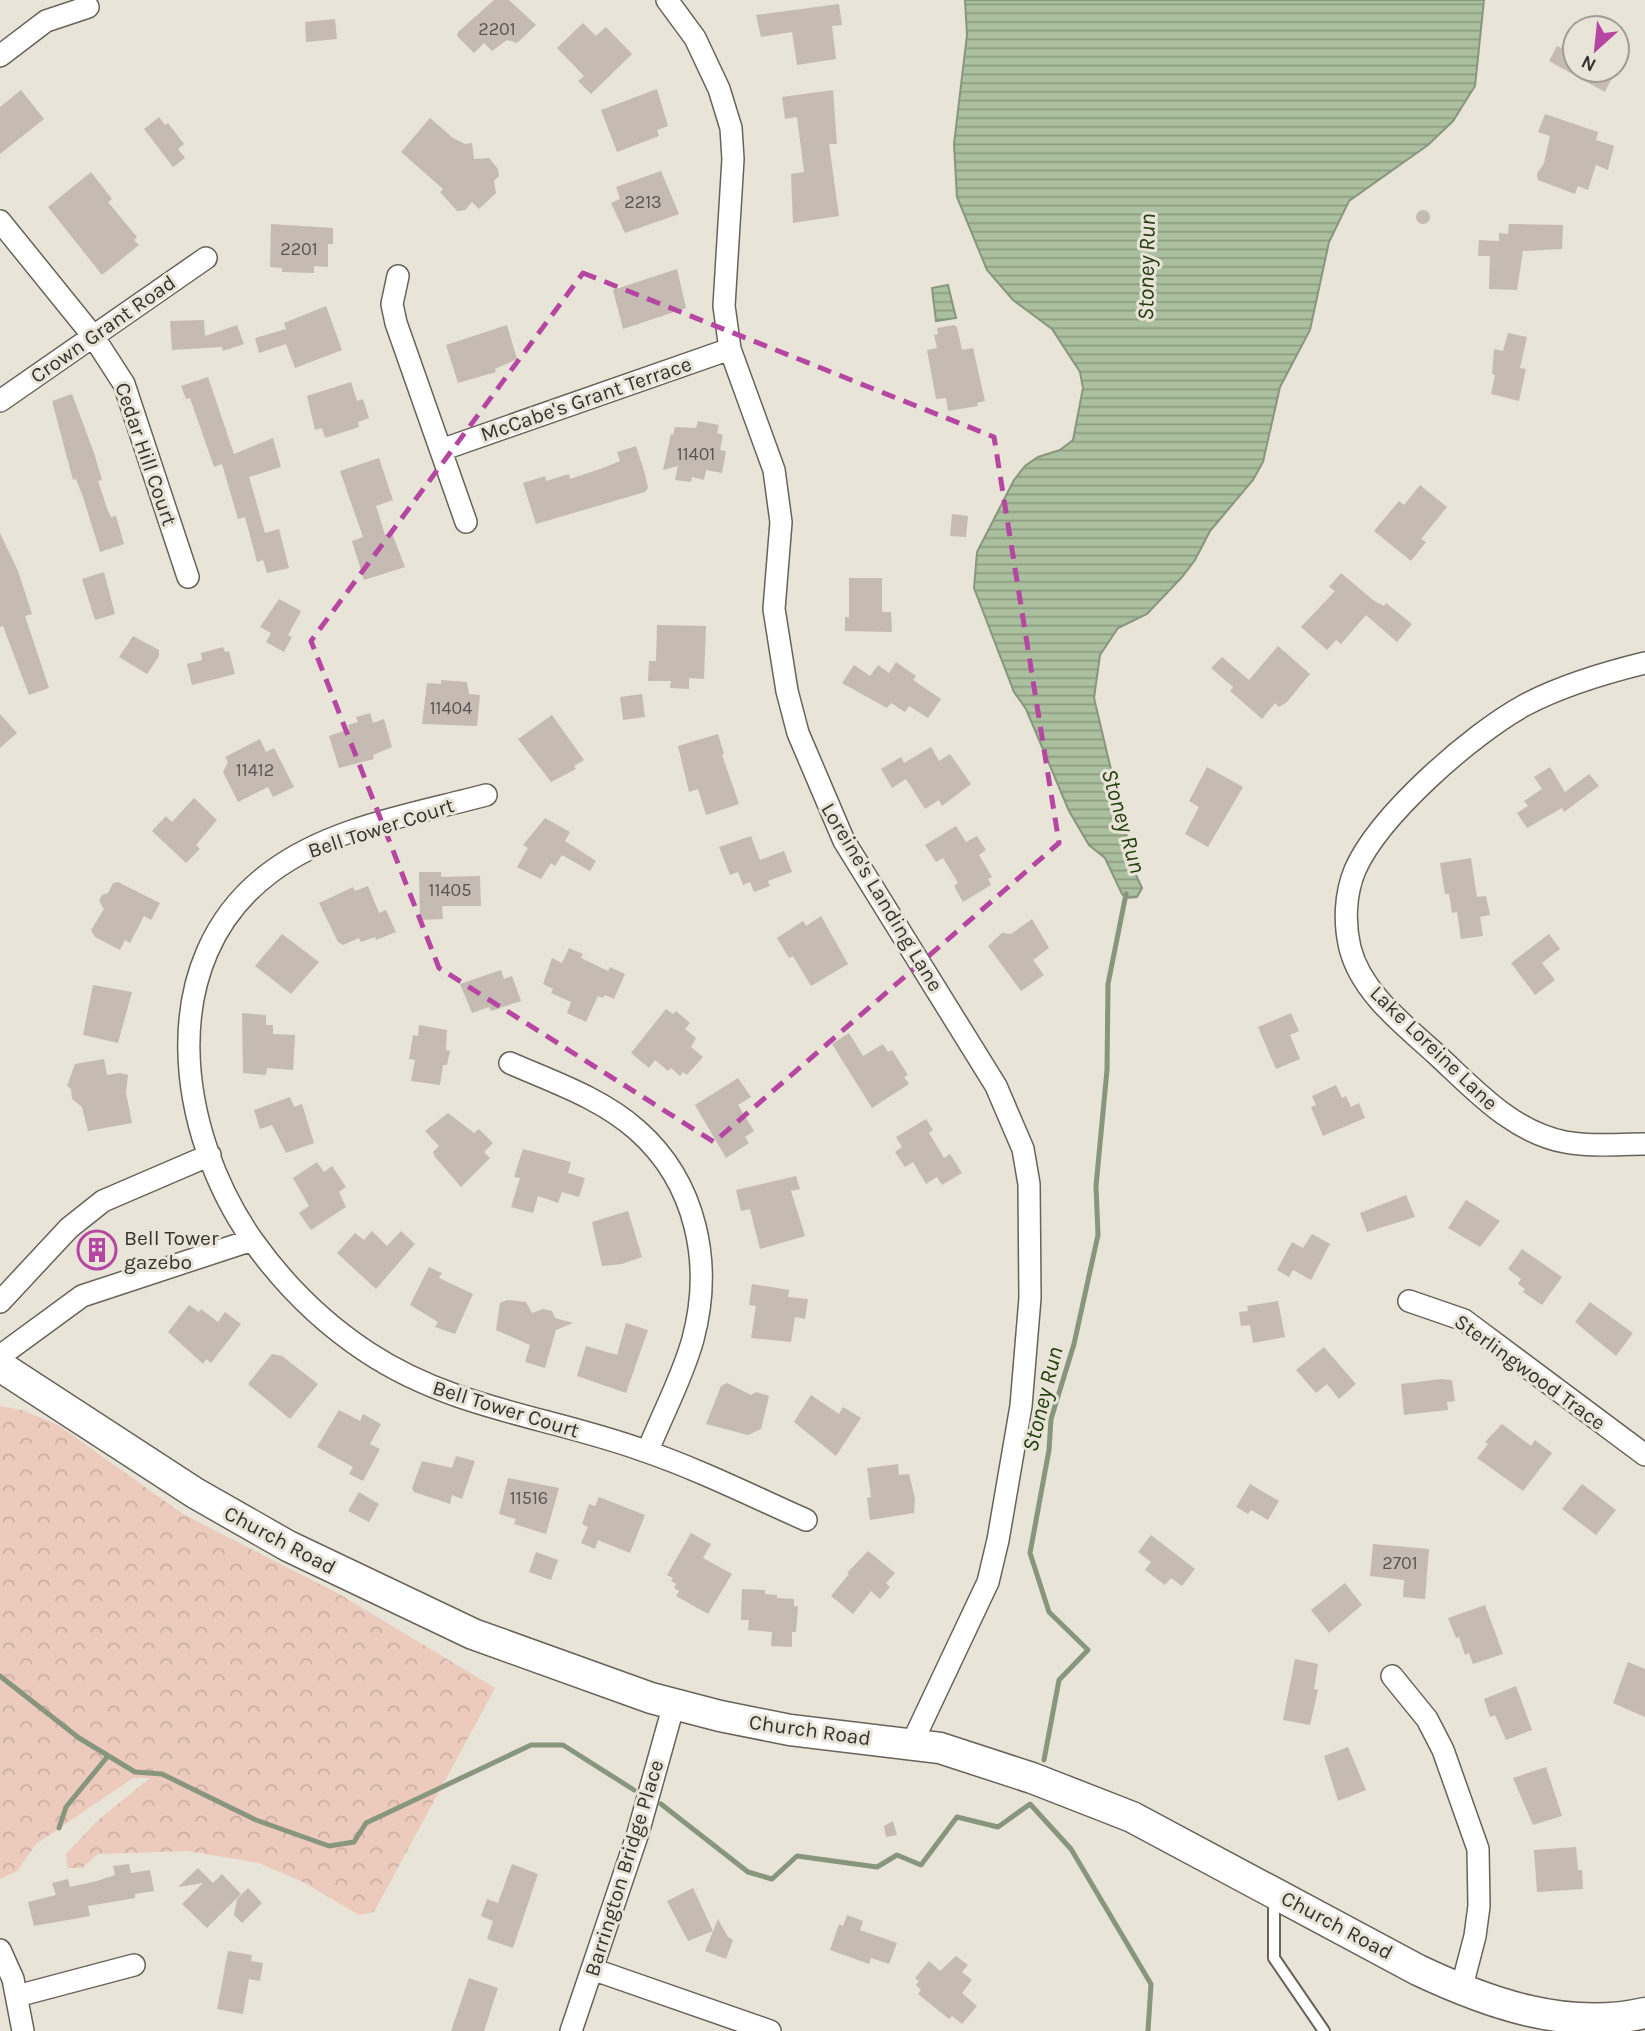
<svg xmlns="http://www.w3.org/2000/svg" width="1645" height="2031" font-family="Karla,sans-serif">
<defs>
<pattern id="forest-crowns" width="20" height="18" patternUnits="userSpaceOnUse" patternTransform="scale(1.75)"><rect width="20" height="18" fill="#eccbbd"/><path d="M2 6a3 3 0 1 1 6 0M12 15a3 3 0 1 1 6 0" fill="none" stroke="#cbafa3"/></pattern>
<pattern id="water-rules" width="6" height="5" patternUnits="userSpaceOnUse" patternTransform="scale(1.75)"><rect width="6" height="5" fill="#abc09e"/><path d="M0 2.5h6" fill="none" stroke="#8c9d81"/></pattern>
</defs>
<rect width="100%" height="100%" fill="#e8e4d8"/>
<path fill="url(#forest-crowns)" d="M0,1406L22,1410L58,1425L183,1514L339,1594L495,1688L374,1912L359,1915L303,1882L259,1863L188,1851L98,1854L82,1868H68L66,1854L97,1821L150,1778H133L36,1844L17,1871L0,1879Z"/>
<path fill="url(#water-rules)" stroke="#88967d" stroke-width="2" d="M965,0H1484L1475,86L1453,121L1428,145L1349,201L1329,242L1310,330L1280,387L1263,462L1253,480L1210,531L1195,560L1182,577L1147,614L1118,628L1100,655L1094,698L1136,875L1142,888L1137,897L1126,898L1122,894L1105,858L1089,845L1069,811L1026,709L1014,692L974,588L977,552L1014,480L1025,466L1038,457L1060,450L1073,440L1083,388L1080,372L1052,329L1013,300L987,270L957,197L954,144L967,35Z
M948,285L956,318L936,321L932,288Z"/>
<g fill="none" stroke-linecap="round" stroke-linejoin="round">
<path stroke="#88967d" stroke-width="5" d="M0,1676L79,1738L135,1772L162,1774L256,1820L329,1846L354,1842L366,1823L531,1745H563L634,1790
M1044,1760L1059,1680L1088,1650L1049,1612L1030,1553L1049,1450L1051,1419L1074,1344L1098,1235L1096,1186L1107,1070L1108,984L1126,894
M661,1804L748,1872L772,1879L797,1856L877,1867L897,1855L921,1865L957,1817L998,1827L1030,1804L1071,1849L1151,1984L1148,2031
M59,1828L66,1807L108,1756"/>
</g>
<path fill="#c5bbb3" d="M494,0H509L536,25L517,43L507,40L492,51L484,43L474,53L457,36L458,32Z
M839,4L842,25L832,26L836,59L797,65L792,32L761,37L756,15Z
M335,19L337,39L306,42L305,22Z
M1575,21V70H1616L1605,92L1549,61L1557,46L1561,48Z
M583,23L596,36L606,27L632,54L591,94L578,81L584,76L557,48Z
M657,89L668,126L657,130L659,136L617,152L601,110Z
M21,90L44,119L0,154V107Z
M833,90L837,144H829L839,216L793,223L791,174L804,172L797,117L785,119L782,97Z
M1545,114L1598,132L1596,140L1614,146L1608,170L1596,165L1588,190L1578,186L1575,194L1538,180L1537,174L1544,163L1550,136L1538,132Z
M159,117L165,125L168,123L184,144L178,149L185,158L173,167L144,129Z
M430,118L453,138L465,144L472,143L474,159L489,158L498,169L499,176L494,181L496,193L479,209L472,202L465,210L457,211L440,192L443,189L401,152Z
M661,171L679,214L625,233L611,203L620,199L616,187Z
M91,172L112,199L108,202L137,237L134,240L139,245L102,275L48,207Z
M1416 217a7 7 0 1 1 14 0a7 7 0 1 1-14 0Z
M271,224L333,228V244H328V267L314,266V273L282,272V268L270,267Z
M1509,224L1563,225L1562,249L1523,251L1517,290L1489,289L1490,256H1478L1479,240L1499,241V233L1508,234Z
M677,269L686,308L623,329L613,290Z
M326,306L342,350L295,368L286,344L259,353L255,338L286,329L284,323Z
M204,320L205,336L237,325L244,344L223,351L222,347L172,350L170,321Z
M507,325L517,359L495,369L496,372L458,383L446,345Z
M954,325L957,327L962,350L973,348L985,401L977,403L978,406L948,411L946,398L936,399L927,350L937,348L934,335L938,334L937,328Z
M1508,333L1527,337L1520,368L1526,369L1519,401L1491,394L1495,375L1492,374L1494,349L1503,351Z
M208,377L234,454L273,438L281,467L249,477L265,533L279,529L289,568L267,573L263,560L257,562L245,517L238,519L222,464L214,467L190,398L186,399L181,386Z
M351,382L357,401L363,399L369,418L358,422L359,427L325,438L322,428L315,430L307,396Z
M72,394L94,453L102,480L98,481L108,511L111,517L116,516L124,544L100,552L83,497L76,479L73,480L52,401Z
M698,421L719,425L717,433L723,435L720,450L726,451L722,473L706,470L704,480L692,477L691,482L675,480L678,466L663,470L671,434L673,435L675,427L696,428Z
M636,446L645,474L648,488L645,492L536,524L523,483L545,476L546,481L569,474L570,479L603,468L620,461L617,452Z
M379,458L393,500L376,506L385,535L392,533L405,567L364,580L352,541L363,537L340,471Z
M1420,485L1447,507L1421,539L1426,542L1411,561L1374,531L1399,501L1404,505Z
M952,514L968,516L966,537L950,536Z
M0,533L18,571L32,614L25,616L49,688L29,695L3,626L0,627Z
M104,572L115,614L95,620L82,579Z
M1341,573L1373,600L1384,606L1386,603L1412,624L1397,642L1366,615L1341,644L1336,640L1327,650L1301,627L1335,591L1329,587Z
M849,578H882V612H891L892,632L845,631V617H849Z
M279,599L301,611L288,635L292,637L284,652L266,642L271,633L260,627Z
M657,625L706,626L704,679L689,678V689L670,688L671,681H648L649,661H656Z
M133,636L159,650V656L147,674L119,657Z
M1278,646L1310,674L1287,702L1279,707L1275,703L1262,719L1230,691L1233,687L1211,668L1222,657L1249,680Z
M223,647L225,652L229,651L235,674L192,685L187,664L202,660L201,653Z
M896,662L916,676L913,680L941,699L928,718L909,706L905,712L891,703L887,708L842,683L854,665L870,676L878,665L889,673Z
M441,680L467,682L469,694L480,695L477,726L422,724L427,683L441,684Z
M642,694L645,717L623,720L620,697Z
M370,713L373,723L384,719L392,747L373,755L374,759L339,768L329,736L349,729L348,725L358,722L356,717Z
M0,714L17,733L0,748Z
M552,715L584,760L574,766L576,769L551,782L518,739Z
M718,734L724,754L722,755L739,804L706,815L698,789L689,792L678,746Z
M260,739L266,752L274,748L294,787L273,797L268,787L238,802L223,772L228,762L225,757Z
M931,747L939,761L950,754L971,784L942,806L939,800L925,809L906,779L892,788L881,769L901,757L904,763Z
M1207,767L1243,787L1208,847L1185,834L1199,807L1189,801Z
M1550,767L1565,792L1589,774L1599,786L1564,812L1562,808L1527,828L1517,813L1528,806L1524,801L1542,789L1534,777Z
M194,798L217,820L196,845L200,849L186,863L152,831L166,816L172,822Z
M545,818L570,832L565,841L596,861L590,871L562,855L555,866L551,863L541,879L517,867L528,848L523,845Z
M956,826L966,842L977,836L986,850L979,855L992,877L988,879L991,885L963,902L954,886L958,883L943,858L936,862L925,845Z
M751,836L760,860L784,851L792,872L768,881L770,886L754,892L750,882L743,885L738,872L730,875L719,847Z
M1471,858L1477,897L1486,896L1490,915L1480,917L1483,936L1461,939L1457,912L1452,913L1449,894H1445L1440,863Z
M419,872H441V877L480,876L481,906H442L443,919L420,920Z
M118,882L160,903L151,920L144,916L130,943L125,940L120,950L95,937L91,930L104,909L99,901L102,895L108,893L113,883Z
M368,886L379,913L386,910L396,932L376,940L375,937L361,942L359,938L343,945L338,942L319,903L353,887L355,891Z
M821,916L848,964L811,986L793,956L789,958L777,938L803,921L806,926Z
M1032,919L1049,948L1033,960L1044,975L1021,991L988,946L1002,933L1011,934Z
M282,934L319,962L291,994L255,966Z
M1549,934L1560,949L1542,963L1555,980L1535,995L1511,963Z
M569,948L583,954L581,958L608,971L610,967L625,974L614,999L605,995L603,998L598,996L586,1022L567,1013L571,1002L551,993L553,989L543,984L552,958L562,963Z
M501,970L504,979L512,976L521,1001L491,1011L489,1007L472,1013L460,984Z
M93,985L132,992L118,1043L83,1035Z
M666,1009L673,1014L676,1011L690,1023L685,1029L696,1038L691,1047L703,1057L687,1075L683,1072L680,1076L671,1068L668,1071L655,1060L649,1068L631,1053Z
M242,1013L266,1015V1025H273V1034L295,1035L293,1070L267,1068L266,1075L243,1073Z
M1291,1013L1299,1031L1290,1035L1300,1059L1276,1069L1258,1027Z
M419,1025L447,1030L446,1050L450,1051L447,1065H443L440,1085L411,1081L415,1060L409,1059L413,1035L418,1036Z
M849,1033L863,1056L883,1044L888,1052L892,1050L908,1075L904,1077L909,1084L872,1108L832,1044Z
M104,1059L107,1075L120,1073L128,1075L126,1093L132,1123L88,1131L82,1107L72,1099L71,1089L67,1086L75,1064Z
M738,1078L751,1097L738,1105L754,1131L745,1137L749,1143L726,1158L695,1105Z
M1336,1085L1342,1098L1346,1096L1351,1107L1359,1103L1365,1118L1323,1136L1311,1107L1316,1105L1312,1096Z
M290,1097L294,1107L302,1104L314,1143L286,1153L272,1125L260,1129L254,1110Z
M448,1113L474,1133L479,1129L493,1143L484,1152L490,1158L461,1187L435,1157L433,1152L439,1146L425,1131Z
M926,1119L933,1130L929,1133L944,1158L950,1154L962,1173L942,1185L937,1177L926,1184L913,1162L905,1167L895,1152L902,1147L896,1137Z
M523,1149L571,1162L568,1173L585,1178L579,1197L562,1192L558,1203L538,1196L533,1213L511,1207L520,1178L514,1177Z
M317,1162L324,1172L332,1166L346,1187L339,1192L346,1207L311,1230L299,1213L309,1206L293,1178Z
M796,1176L800,1189L791,1191L805,1236L760,1249L750,1209L741,1211L736,1190Z
M1406,1195L1415,1217L1367,1232L1360,1213Z
M1466,1200L1500,1221L1480,1247L1448,1228Z
M628,1211L642,1257L622,1264L602,1266L592,1222Z
M372,1231L387,1246L401,1231L415,1244L376,1289L337,1253L355,1233L364,1240Z
M1312,1234L1330,1244L1311,1280L1293,1270L1289,1277L1277,1270L1292,1242L1303,1248Z
M98,1240L106,1251L95,1259L87,1248Z
M1522,1249L1562,1277L1542,1305L1523,1292L1525,1289L1518,1284L1521,1279L1508,1269Z
M429,1267L442,1273L439,1278L473,1294L455,1334L435,1327L438,1322L410,1305Z
M752,1284L789,1290L788,1297L808,1299L805,1319L795,1317L791,1342L751,1338L756,1306L749,1305Z
M507,1300L526,1302L532,1313L543,1309L552,1311L555,1318L573,1323L556,1330L545,1368L525,1362L530,1345L496,1330L500,1303Z
M1278,1301L1285,1337L1253,1343L1250,1325L1241,1326L1239,1312L1248,1311L1247,1306Z
M1590,1302L1633,1333L1616,1356L1575,1322Z
M189,1305L199,1312L201,1309L218,1322L225,1312L241,1324L211,1363L206,1359L203,1364L168,1332Z
M626,1323L648,1330L626,1393L577,1376L586,1346L617,1355Z
M1324,1347L1356,1384L1339,1399L1327,1384L1316,1393L1296,1370Z
M272,1354L282,1356L318,1384L290,1419L248,1384Z
M1441,1379L1452,1380L1455,1401L1447,1402L1448,1410L1404,1415L1401,1384Z
M727,1383L751,1395L756,1392L769,1396L761,1429L748,1435L706,1424L721,1386Z
M811,1395L839,1414L843,1407L861,1418L836,1456L794,1422Z
M339,1410L360,1421L363,1414L381,1424L370,1444L380,1449L363,1481L349,1474L353,1467L317,1447Z
M1502,1424L1531,1446L1535,1440L1552,1453L1523,1491L1477,1458L1488,1444L1485,1442Z
M456,1456L475,1461L462,1499L452,1495L450,1504L414,1492L412,1488L422,1461L452,1468Z
M898,1464L899,1475L909,1474L915,1498L914,1513L870,1520L867,1498L871,1497L867,1468Z
M508,1478L559,1488L546,1534L514,1524L516,1519L499,1514Z
M1250,1484L1279,1501L1268,1520L1251,1510L1248,1514L1236,1507Z
M1582,1484L1616,1510L1596,1535L1562,1509Z
M359,1492L379,1504L369,1522L348,1511Z
M599,1497L645,1515L630,1553L598,1540L595,1549L581,1543L588,1527L582,1524L589,1504L595,1506Z
M691,1533L711,1544L703,1558L732,1574L708,1614L676,1596L679,1591L674,1588L676,1584L671,1581L673,1578L667,1575Z
M1151,1535L1195,1569L1182,1586L1171,1578L1165,1585L1145,1570L1151,1562L1138,1552Z
M1373,1544L1429,1549L1425,1599L1403,1597L1404,1580L1370,1576Z
M868,1551L895,1573L886,1583L890,1587L880,1599L871,1591L853,1614L831,1596L849,1574L847,1573Z
M536,1552L558,1560L551,1580L529,1572Z
M1345,1583L1362,1605L1329,1633L1311,1610Z
M742,1589L765,1590V1594L777,1595V1598L794,1599V1606H798L796,1632H792V1647L771,1646L772,1632L748,1630L749,1620H741Z
M1485,1605L1503,1654L1473,1664L1469,1653L1465,1655L1459,1637L1456,1638L1448,1618Z
M1295,1659L1318,1664L1314,1689L1318,1690L1310,1725L1283,1720Z
M1628,1662L1645,1669V1717L1613,1703Z
M1516,1686L1532,1730L1506,1740L1495,1715L1490,1717L1484,1699Z
M1348,1747L1366,1790L1338,1801L1324,1756Z
M1546,1767L1562,1816L1533,1825L1513,1778Z
M893,1821L897,1835L886,1837L884,1826Z
M1576,1847L1578,1870H1582L1583,1889L1537,1892L1534,1850Z
M129,1864L131,1873L150,1870L154,1891L135,1894V1898L88,1906L90,1916L34,1926L28,1902L56,1895L52,1883L68,1879L70,1887L97,1881L115,1875L113,1866Z
M512,1864L538,1874L513,1948L487,1939L493,1921L481,1916L487,1899L498,1903Z
M198,1868L213,1883L222,1874L241,1894L207,1928L182,1904L203,1883L178,1887Z
M248,1888L262,1903L242,1923L234,1915L237,1899Z
M693,1888L713,1931L688,1941L667,1901Z
M847,1915L863,1921L860,1930L897,1943L889,1964L871,1958L869,1964L830,1950L839,1924L843,1926Z
M718,1919L728,1937L733,1940L726,1959L705,1951Z
M228,1951L252,1955L251,1961L263,1963L260,1981L249,1979L243,2014L217,2009Z
M956,1956L968,1965L962,1972L972,1980L962,1993L977,2006L962,2024L952,2016L949,2019L918,1994L921,1990L916,1985L919,1981L915,1978L929,1961L940,1971Z
M469,1978L498,1988L484,2031H451Z"/>
<g fill="none" stroke-linecap="round" stroke-linejoin="round">
<defs>
<path id="service" d="M1274,1897V1958L1324,2031"/>
<path id="minor" d="M667,0L695,38L719,89L731,128L733,159L724,306L730,349L774,470L781,522L774,609L787,691L798,733L844,841L996,1086L1023,1149L1029,1184L1030,1298L1021,1406L998,1540L988,1582L912,1743
M0,56L46,21L88,7
M0,221L93,336L124,384L188,577
M398,276L392,304L396,323L466,522
M0,401L206,258
M441,450L730,349
M1645,663C1604,673 1563,685 1525,705C1473,733 1379,815 1355,870C1345,894 1344,923 1350,948C1361,992 1403,1024 1436,1054C1474,1089 1512,1132 1565,1142C1591,1147 1619,1144 1645,1144
M486,795C415,814 331,827 271,872C152,960 177,1133 253,1241C283,1283 323,1323 367,1352C453,1409 547,1416 642,1450C698,1469 752,1496 806,1520
M510,1063C553,1082 601,1098 637,1130C697,1183 713,1264 693,1339C683,1376 663,1413 649,1448L642,1450
M1409,1301L1464,1320L1645,1455
M0,1302L69,1228L103,1201L210,1155
M0,1356L82,1296L252,1240
M1392,1676L1427,1719L1443,1750L1478,1849L1479,1906L1475,1936L1461,1990
M0,1950L13,1979L23,2031
M592,1969L770,2031
M17,1996L134,1965
M571,2031L638,1833L674,1704"/>
<path id="secondary" d="M0,1366L195,1493L288,1546L473,1634L651,1698L720,1716L790,1730L940,1748L1032,1778L1132,1817L1418,1970C1488,2003 1566,2031 1645,2013"/>
</defs>
<use href="#service" stroke="#676359" stroke-width="14"/>
<use href="#minor" stroke="#676359" stroke-width="24"/>
<use href="#secondary" stroke="#676359" stroke-width="33"/>
<use href="#service" stroke="#fff" stroke-width="10"/>
<use href="#minor" stroke="#fff" stroke-width="21"/>
<use href="#secondary" stroke="#fff" stroke-width="30"/>
</g>
<path fill="none" stroke="#b546a2" stroke-width="5" stroke-dasharray="14 9" stroke-linejoin="round" d="M583,273L994,437L1059,843L714,1142L439,968L311,641Z"/>
<defs>
<symbol id="building-ring" viewBox="-11 -11 22 22"><circle r="9.5" fill="#e8e4d8" stroke="#b546a2" stroke-width="1.5"/><path d="M-4-6H4V6H1V3H-1V6H-4ZM-2.5-4.3h1.7v1.8h-1.7ZM.8-4.3h1.7v1.8H.8ZM-2.5-1h1.7V.8h-1.7ZM.8-1h1.7V.8H.8Z" fill="#b546a2"/></symbol>
</defs>
<g fill-rule="evenodd">
<use href="#building-ring" x="75" y="1228" width="44" height="44"/>
</g>
<g text-anchor="middle" stroke-width="6" stroke-linejoin="round" paint-order="stroke">
<g font-size="18" fill="#595550">
<text x="497" y="35">2201</text>
<text x="643" y="208">2213</text>
<text x="299" y="255">2201</text>
<text x="696" y="460">11401</text>
<text x="451" y="714">11404</text>
<text x="255" y="776">11412</text>
<text x="450" y="896">11405</text>
<text x="529" y="1504">11516</text>
<text x="1400" y="1569">2701</text>
</g>
<g font-size="21" fill="#35332f" stroke="#e8e4d8">
<text transform="translate(103 329) rotate(-35)" y="7">Crown Grant Road</text>
<text transform="translate(586 399) rotate(-19)" y="7">McCabe's Grant Terrace</text>
<text transform="translate(146 454) rotate(71)" y="7">Cedar Hill Court</text>
<text transform="translate(381 828) rotate(-18)" y="7">Bell Tower Court</text>
<text transform="translate(882 897) rotate(59)" y="7">Loreine's Landing Lane</text>
<text transform="translate(1434 1048) rotate(44)" y="7">Lake Loreine Lane</text>
<text transform="translate(1530 1372) rotate(36)" y="7">Sterlingwood Trace</text>
<text transform="translate(506 1409) rotate(17)" y="7">Bell Tower Court</text>
<text transform="translate(280 1540) rotate(28)" y="7">Church Road</text>
<text transform="translate(810 1730) rotate(8)" y="7">Church Road</text>
<text transform="translate(624 1868) rotate(-73)" y="7">Barrington Bridge Place</text>
<text transform="translate(1337 1925) rotate(28)" y="7">Church Road</text>
</g>
<g font-size="21" fill="#35332f" stroke="#e8e4d8" text-anchor="start">
<text x="124" y="1245">Bell Tower<tspan x="124" dy="24">gazebo</tspan></text>
</g>
<g font-size="23" font-style="italic" fill="#24400e" stroke="#e8e4d8">
<text transform="translate(1146 267) rotate(-89)" y="8">Stoney Run</text>
<text transform="translate(1124 821) rotate(74)" y="8">Stoney Run</text>
<text transform="translate(1042 1399) rotate(-76)" y="8">Stoney Run</text>
</g>
</g>
<g transform="translate(1596 49) rotate(207)"><circle r="33" fill="#e8e4d8" stroke="#a09d94" stroke-width="2"/>
<path d="M0-5L12 26L0 18L-12 26Z" fill="#b546a2"/>
<text y="-10" font-size="19" font-weight="bold" text-anchor="middle" fill="#35332f">N</text>
</g>
</svg>
